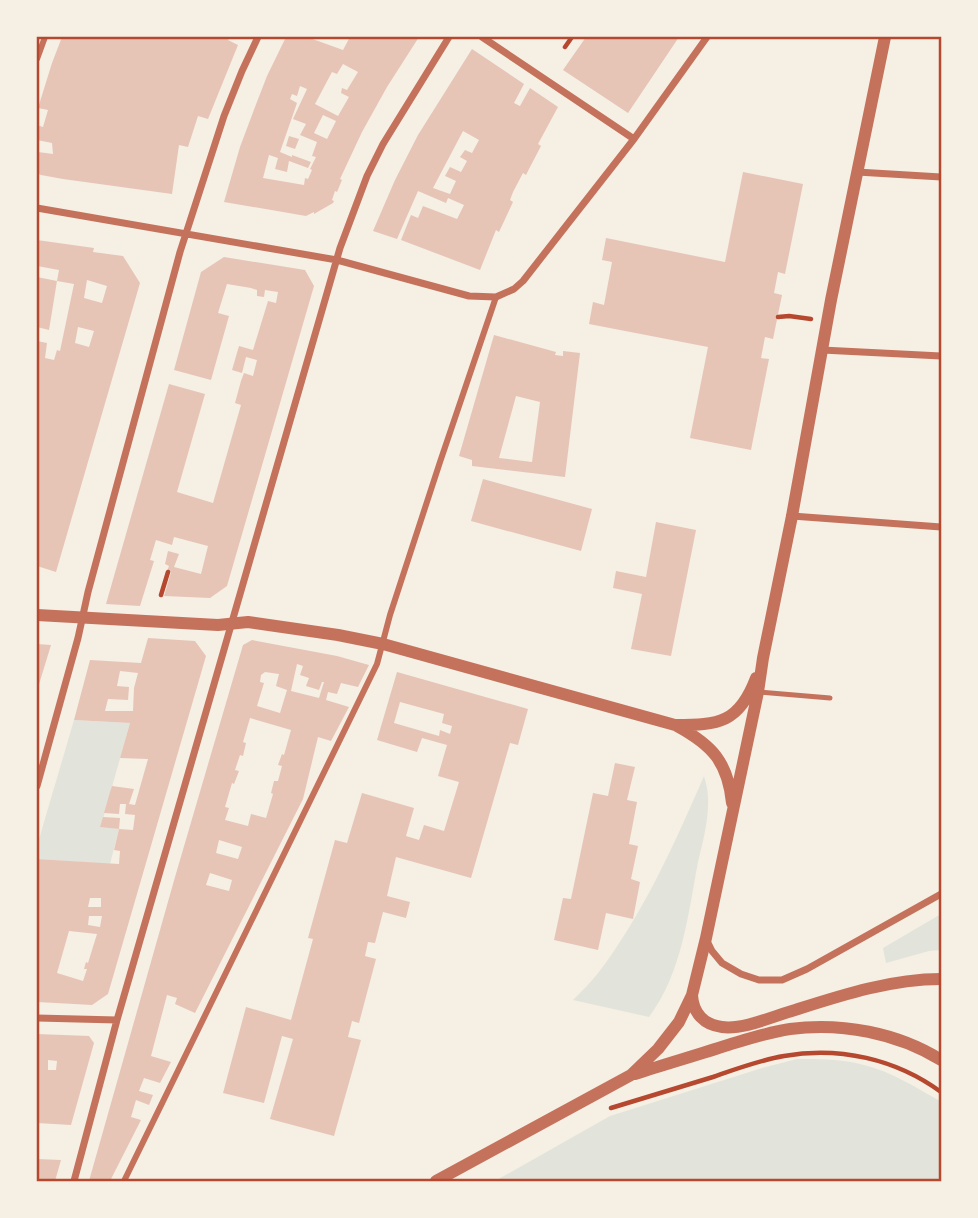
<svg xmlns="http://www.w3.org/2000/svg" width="978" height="1218" font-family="'Open Sans',sans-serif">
<rect width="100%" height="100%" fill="#f6efe4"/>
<path fill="#e2e4dc" d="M74,720L130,723L101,826L119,829L110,864L37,859V846Z
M704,776C706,783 708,791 708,798C709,819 703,841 698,862C688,915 682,973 649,1017L573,1000C582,991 591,982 599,972C644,912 674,845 704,776Z
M941,914V950L929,951L886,963L883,948Z
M797,1059C819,1059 843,1059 864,1065C892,1072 915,1087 940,1101L941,1181H495L610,1116L762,1068Z"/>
<path fill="#e6c5b7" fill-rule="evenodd" d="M62,37H230L228,40L238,45L208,119L198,116L188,147L179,145L172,194L63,179L41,175L37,173L38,152L53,154L52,143L37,140V125L43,127L48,110L38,108L52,63Z
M286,37H307L343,50L350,37H419L387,87L362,132L340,179L342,180L337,192L335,191L332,200L334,201L333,203L314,214V212L306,216L224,202L240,147L255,107L267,76ZM343,64L358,72L347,90L342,88L341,93L349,97L338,116L315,104L332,72L337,74ZM300,86L307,89L293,119L306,124L300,135L317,142L312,156L316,157L310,169L312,170L308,179L305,178L304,185L263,178L269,155L278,158L275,169L287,172L289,161L308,168L311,162L292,155V157L280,152L297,103L290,99L292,94L297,96ZM323,115L336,121L327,139L314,133Z
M586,37H679L628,113L563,70Z
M472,49L524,84L514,103L520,106L530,88L558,107L538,144L541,146L529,169L526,175L523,173L513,192L510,200L513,202L499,232L496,230L480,270L401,240L411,215L418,218L423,206L457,219L464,205L448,198L446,203L418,191L397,239L373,231L395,180L418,135ZM463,131L479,140L472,153L465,150L460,157L467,161L461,172L450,167L445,176L456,181L450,194L433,188Z
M289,136L299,139L295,149L286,146Z
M743,172L803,184L785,274L778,272L774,293L782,295L773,339L765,337L761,358L769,359L751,450L690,438L708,347L589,324L593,302L604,305L612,262L602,260L606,238L725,262Z
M37,240L94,248L93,252L123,256L140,283L56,572L37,566V341L47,343L45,358L54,360L57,350L60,351L74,284L57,281L59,270L37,266ZM87,280L107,286L102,303L84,298ZM78,327L94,331L89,347L75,343Z
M224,257L305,270L314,286L227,586L210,598L164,596L171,572L167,571L169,566L165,564L168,551L179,554L174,567L201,574L208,546L174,537L172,545L156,540L150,560L154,561L140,606L106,604L169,384L205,394L177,492L213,503L241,405L235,403L241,381L244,373L253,376L257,360L246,357L242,373L232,370L239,346L253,350L268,301L276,303L278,292L265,290L264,297L257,296V290L251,288L227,284L218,313L229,316L211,380L174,370L201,272Z
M37,277L57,281L49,330L37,327Z
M494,335L556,352L555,355L563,356V351L580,353L565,477L472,466V460L459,456ZM516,396L540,402L532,462L499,458Z
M483,479L592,509L581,551L471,521Z
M656,522L696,530L671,656L631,649L642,594L613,588L616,571L646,577Z
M148,638L195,641L206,656L108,994L92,1005L37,1002V859L119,864L120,851L114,850L119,829L133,830L135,815L125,814L126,804H120L119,814L104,813L110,792L112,786L134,789L129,804L135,805L148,759L120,758L130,723L74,720L90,660L141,663ZM120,671L138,673L134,688L133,711H105L108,699L128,700L129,687L117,686ZM90,898H101V907H88ZM89,916H102L100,927L88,925ZM69,931L97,934L88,963L86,962L84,969H87L83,981L57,973Z
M252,640L337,656L369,665L358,687L341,683L337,694L328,692L326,700L349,707L331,741L318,737L303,799L195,1013L175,1004L177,998L167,995L151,1056L171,1062L160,1083L144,1078L139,1091L153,1095L149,1105L136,1100L131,1117L141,1120L110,1181H89L175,877L243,645ZM297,664L303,666L300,675L309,678L306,686L319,690L322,682H324L319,698L291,691ZM265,672L279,674L276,686L287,690L280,713L257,706L264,683L260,682L261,675ZM250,718L291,730L284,755L282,754L278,765L282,766L278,781H274L271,793L273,794L266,818L251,814L248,826L225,820L229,808L225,807L232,783L234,784L239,771L235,770L240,755L243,756L246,743L243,742ZM219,840L242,847L238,859L216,853ZM210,873L232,880L229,891L206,885Z
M37,644L51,645L37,691Z
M397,672L528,709L518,745L510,743L471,878L396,857L387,896L410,902L406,918L383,912L375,943L368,942L365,956L376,959L359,1023L352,1021L348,1037L361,1040L334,1136L270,1119L293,1039L282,1036L264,1103L223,1093L246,1007L291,1020L313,939L308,938L335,840L347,843L362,793L414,808L406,836L419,840L424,825L444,831L459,782L438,776L447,745L422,738L417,752L377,740ZM400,702L444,714L442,723L452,726L450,734L440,730L439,736L394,723Z
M615,763L635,767L627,800L637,802L629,844L638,846L631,879L640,882L633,919L606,913L598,950L554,940L563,898L571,899L593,793L608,796Z
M103,817L120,818L119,829L100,827Z
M37,1034L89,1036L94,1043L71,1125L37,1123ZM48,1060L57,1061L56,1070H48Z
M37,1159L61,1160L55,1181H37Z"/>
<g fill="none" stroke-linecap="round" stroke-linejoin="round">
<path stroke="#b5482f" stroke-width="4.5" d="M565,47L572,37
M778,317L789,316L811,319
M161,595L168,572
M611,1108C645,1098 679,1087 713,1077C736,1069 760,1060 784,1056C839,1046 896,1059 941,1092"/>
<path stroke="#c5725c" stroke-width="5" d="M758,692L830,698"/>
<path stroke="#c5725c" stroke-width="6" d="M37,59L45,37
M124,1181L377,664L390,615L440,462L496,297"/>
<path stroke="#c5725c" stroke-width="7" d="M482,37L634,139
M857,172L941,177
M37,208L337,260L469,296L496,297L514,289L523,281L634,139L707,37
M822,350L941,356
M792,516L941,527
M37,786L78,638L88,592L180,252L224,116L242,71L258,37
M707,941L712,951L722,963L741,974L759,980H782L807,969L941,894
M37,1018L117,1020
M74,1181L117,1020L340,248L367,176L383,144L449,37"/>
<path stroke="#c5725c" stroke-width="12" d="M37,615L218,625L248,622L338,635L383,644L675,725C719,725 739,723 756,678
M677,726C712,745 728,762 732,803
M692,995C693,1013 704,1025 722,1027C743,1030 774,1016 795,1010C842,995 891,979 941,979
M635,1074C666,1064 697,1055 728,1045C748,1039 769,1032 790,1029C841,1022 898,1033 941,1060
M436,1181L631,1075L658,1049L679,1022L692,995L706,938L758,692L763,658L792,516L831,300L885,37"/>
</g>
<rect width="978" height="1218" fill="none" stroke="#f6efe4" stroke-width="77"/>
<rect x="38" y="38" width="902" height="1142" fill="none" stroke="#b5482f" stroke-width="2.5"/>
</svg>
